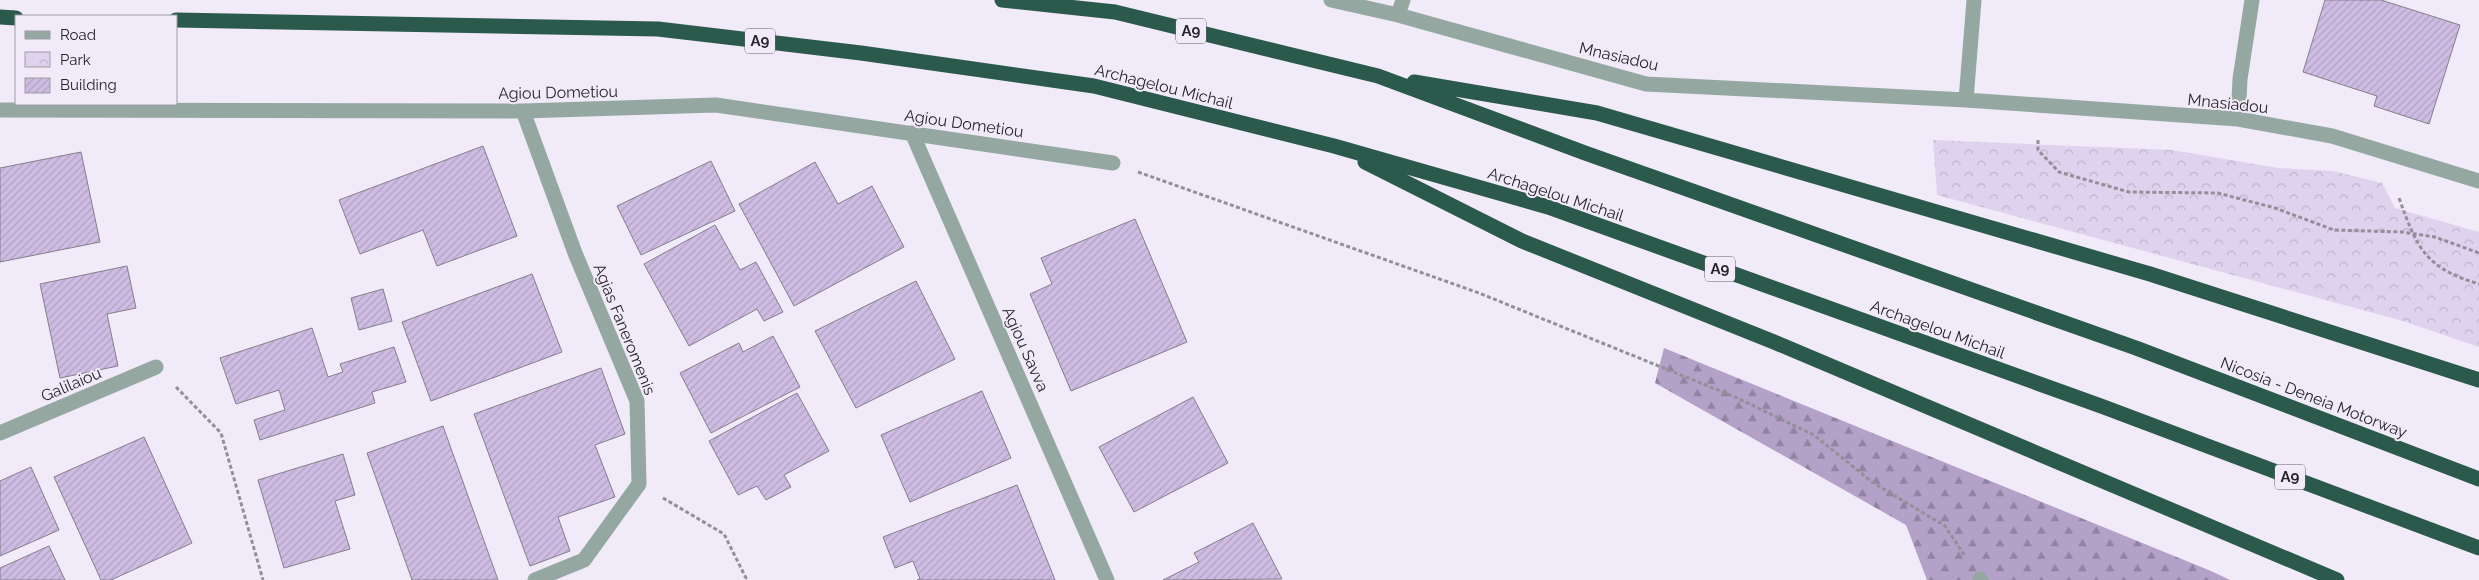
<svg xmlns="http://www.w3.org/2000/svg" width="2479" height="580" font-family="Raleway,sans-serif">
<defs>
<pattern id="forest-firs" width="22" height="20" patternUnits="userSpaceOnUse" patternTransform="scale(1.25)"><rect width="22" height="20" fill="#b3a1c7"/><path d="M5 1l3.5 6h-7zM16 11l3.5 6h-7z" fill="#9283a2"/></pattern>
<pattern id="park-crowns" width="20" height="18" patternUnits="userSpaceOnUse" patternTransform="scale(1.25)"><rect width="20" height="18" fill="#ded2ee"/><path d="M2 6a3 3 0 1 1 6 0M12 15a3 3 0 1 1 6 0" fill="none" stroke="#beb4cc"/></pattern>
<pattern id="building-hatch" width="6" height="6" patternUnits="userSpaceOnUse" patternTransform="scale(1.25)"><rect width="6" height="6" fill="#cebce3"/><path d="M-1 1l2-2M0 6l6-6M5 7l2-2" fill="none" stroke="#b1a1c3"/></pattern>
</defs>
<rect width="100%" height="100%" fill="#f1eaf9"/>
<path fill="url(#forest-firs)" d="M1664,348L2211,571L2230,580H1927L1906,525L1655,383Z"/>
<path fill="url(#park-crowns)" d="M1933,140L2172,150L2278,168L2333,171L2382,183L2395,208L2479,232V347L2403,321L1937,195Z"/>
<path fill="url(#building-hatch)" stroke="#847e8b" d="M2325,0H2381L2460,25L2429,124L2374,106L2377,96L2303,72Z
M483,146L517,236L437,266L423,230L360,254L339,200Z
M81,152L100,242L0,262V168Z
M711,161L735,211L641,255L617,206Z
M815,162L838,204L872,186L904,247L794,306L739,204Z
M1135,219L1187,342L1071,391L1030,294L1052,284L1041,258Z
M715,225L740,270L756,262L783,312L764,321L757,309L689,346L644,264Z
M127,266L136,308L107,314L118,366L60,378L40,284Z
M532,274L562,352L431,401L402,322Z
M916,281L955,359L856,408L815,331Z
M383,289L392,321L359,330L351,298Z
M312,328L328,377L343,372L340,364L394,347L406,382L372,392L375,403L260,440L254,420L285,410L279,390L236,404L220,358Z
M773,336L800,387L711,433L680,373L739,343L743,352Z
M601,368L625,434L595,445L615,497L558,517L570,551L530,566L474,414Z
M982,391L1011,458L910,502L881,435Z
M797,393L829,451L784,475L791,487L766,500L757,486L738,495L709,441Z
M1193,397L1228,463L1134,512L1099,447Z
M443,426L498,580H412L367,453Z
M144,437L192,543L111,580H101L54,477Z
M343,454L355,495L335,501L350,549L284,568L258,480Z
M31,467L59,530L0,556V481Z
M1017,485L1055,580H917L920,579L913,561L895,568L883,537Z
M1253,523L1282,579L1163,580L1199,562L1194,553Z
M49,546L65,580H0V568Z"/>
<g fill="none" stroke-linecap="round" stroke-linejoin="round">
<path stroke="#938f99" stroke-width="3" stroke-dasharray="4 2.5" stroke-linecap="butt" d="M2038,140V150L2059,172L2129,192L2218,193L2275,208L2334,230L2402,232L2435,237L2479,253
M1138,172L1479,293L1735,397L1814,435L1872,482L1945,526L1965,556
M2399,198C2417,248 2425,268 2479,284
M176,387L221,433L263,580
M663,498L724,534L747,580"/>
<path stroke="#94a8a1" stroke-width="15" d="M1331,0L1398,15L1646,84L1966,100L2238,119L2332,136L2479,181
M1398,15L1403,0
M1966,100L1974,0
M0,110L523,111L716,105L1113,163
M523,111L575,253L637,401L639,484L584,560L535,580
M2238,119L2240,79L2252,0
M912,133L1107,580
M0,433L156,367
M1980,580V579"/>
<path stroke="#2b5a4c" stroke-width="15" d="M1002,0L1115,12L1378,76L1585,153L2136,348L2479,479
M0,17L16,18
M176,20L658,29L861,53L1094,86L1334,146L1548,207L2101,406L2479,548
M1414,82L1597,113L2150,274L2479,380
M1365,162L1522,241L1774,342L2337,580"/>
</g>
<g text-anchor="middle" stroke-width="4" stroke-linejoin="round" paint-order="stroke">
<g fill="#f1eaf9" stroke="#646068" stroke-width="1">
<rect x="1176" y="18.5" width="30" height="25" rx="4"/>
<rect x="745" y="28.5" width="30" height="25" rx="4"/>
<rect x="1705" y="256.5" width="30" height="25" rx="4"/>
<rect x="2275" y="464.5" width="30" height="25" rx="4"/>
</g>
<g font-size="15" font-weight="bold" fill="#27252a">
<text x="1191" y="36">A9</text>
<text x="760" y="46">A9</text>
<text x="1720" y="274">A9</text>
<text x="2290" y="482">A9</text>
</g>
<g font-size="16" fill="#27252a" stroke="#f1eaf9">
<text transform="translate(1619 56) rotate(13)" y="6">Mnasiadou</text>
<text transform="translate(1164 86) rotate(14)" y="6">Archagelou Michail</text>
<text transform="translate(558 92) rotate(-1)" y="6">Agiou Dometiou</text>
<text transform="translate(2228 103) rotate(6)" y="6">Mnasiadou</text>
<text transform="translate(964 123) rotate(8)" y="6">Agiou Dometiou</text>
<text transform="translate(1556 194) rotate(18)" y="6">Archagelou Michail</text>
<text transform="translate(625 329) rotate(68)" y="6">Agias Faneromenis</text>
<text transform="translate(1938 329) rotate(20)" y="6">Archagelou Michail</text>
<text transform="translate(1026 349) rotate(66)" y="6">Agiou Savva</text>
<text transform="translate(71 384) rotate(-23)" y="6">Galilaiou</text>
<text transform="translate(2314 397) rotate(21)" y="6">Nicosia - Deneia Motorway</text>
</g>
</g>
<rect x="15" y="15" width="162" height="90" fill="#f1eaf9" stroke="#a09ba6"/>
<rect x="25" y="31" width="25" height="8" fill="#94a8a1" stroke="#a09ba6"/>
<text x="60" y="40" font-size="15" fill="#27252a">Road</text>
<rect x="25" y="52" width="25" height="15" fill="url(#park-crowns)" stroke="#a09ba6"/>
<text x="60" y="65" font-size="15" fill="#27252a">Park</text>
<rect x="25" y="78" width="25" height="15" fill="url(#building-hatch)" stroke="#a09ba6"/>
<text x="60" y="90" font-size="15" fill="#27252a">Building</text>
</svg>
